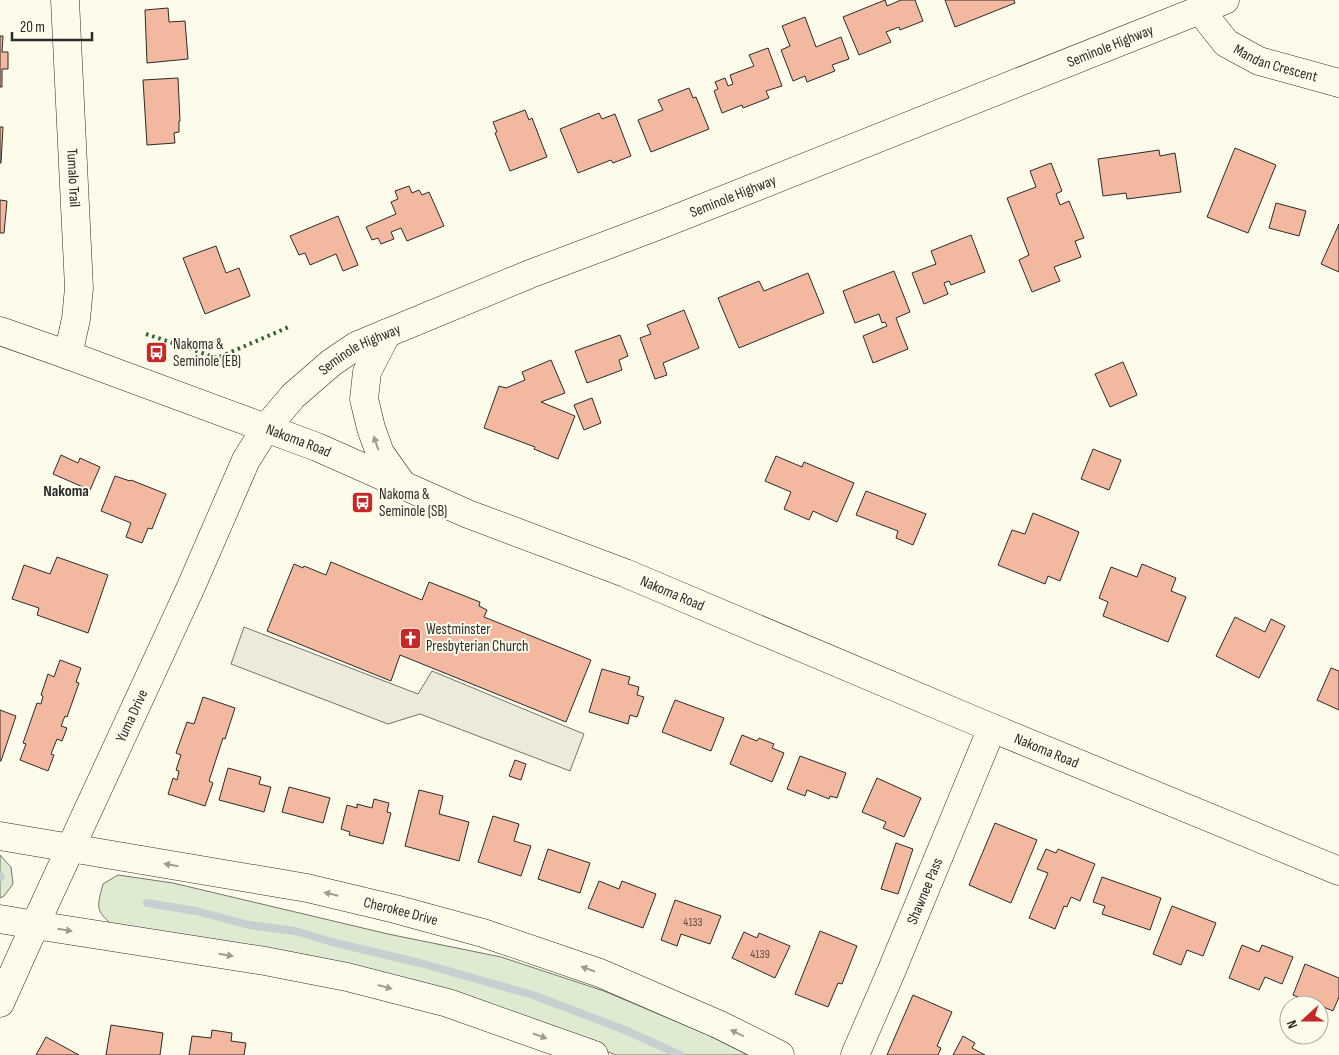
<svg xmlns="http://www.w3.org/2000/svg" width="1339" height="1055" font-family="'Sofia Sans Condensed',sans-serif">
<rect width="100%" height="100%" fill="#fdfbea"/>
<path fill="#deebd1" stroke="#74746e" d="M0,855L11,867L13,884L4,896L0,898Z
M118,875L173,883L388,934L501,957L604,991L708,1035L748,1055H616L534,1023L116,928C96,911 96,910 103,884Z"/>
<path fill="#eceadb" stroke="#74746e" d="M244,627L418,694L432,671L584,734L570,771L420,714L388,724L231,664Z"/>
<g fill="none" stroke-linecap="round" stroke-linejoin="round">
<path stroke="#c7d0d0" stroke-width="8" d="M0,876L1,877
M147,903L196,911L249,925L295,931L332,942L420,963L533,995L625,1030L680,1055"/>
</g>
<path fill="#f2b8a0" stroke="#2b2b2b" d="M885,0L887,6L901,0H915L923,21L900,30L899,27L886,32L891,42L859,55L843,17Z
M945,0H1014L1015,3L955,27Z
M168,8L169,22L185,21L188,59L147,63L145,10Z
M805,17L816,47L841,37L849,59L832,65L835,71L807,82L805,76L793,81L781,50L790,46L782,26Z
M0,36H3L2,52H8V69H2V87H0Z
M768,48L782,86L766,91L769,98L743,108L742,105L722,113L714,91L718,89L715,82L725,78L728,86L733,84L730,75L754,66L749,55Z
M178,78L180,121H179V132L174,133L175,143L147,145L143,80Z
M689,88L693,98L696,97L709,129L651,152L638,120L663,110L658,100Z
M525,110L529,120L532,118L547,157L510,171L495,133L497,132L493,122Z
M599,113L602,119L615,114L631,156L613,163L611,160L578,173L560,129Z
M0,127H3L1,163H0Z
M1235,148L1276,165L1248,233L1207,217Z
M1159,150L1160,156L1175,153L1181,192L1127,199L1126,193L1103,196L1098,159Z
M1051,163L1062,191L1056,194L1060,205L1069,201L1084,238L1075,241L1081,257L1054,267L1060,281L1032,292L1019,260L1029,255L1007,198L1036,187L1030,171Z
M409,186L412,193L419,190L422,195L429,192L444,226L407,241L401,228L391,232L394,239L381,244L378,238L372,240L366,227L396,214L391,202L398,199L395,191Z
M0,200L7,201L4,233H0Z
M1276,203L1306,211L1299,236L1269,228Z
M338,216L358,265L343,271L336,254L310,265L305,253L299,255L290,236Z
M1339,224V272L1321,264Z
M971,235L985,272L951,285L949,281L944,283L948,294L924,304L912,273L936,264L931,251Z
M216,246L226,273L239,268L250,296L205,314L183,258Z
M894,271L910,312L896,318L908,349L873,363L863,336L887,326L885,322L882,323L879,314L855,323L843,291Z
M808,273L824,313L739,348L718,298L759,281L764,291Z
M684,310L699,348L663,363L667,375L655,379L640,338L651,334L647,325Z
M620,335L628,356L619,360L622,370L587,383L575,351Z
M551,360L565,393L541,402L575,416L558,459L534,449L535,447L484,428L499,386L506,388L525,380L522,372Z
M1123,362L1137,395L1110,407L1095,374Z
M592,398L601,423L584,430L574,405Z
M1093,449L1121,460L1109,490L1081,479Z
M61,455L78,463L80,458L100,467L90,490L53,474Z
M776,456L802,467L804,462L854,483L837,522L813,511L809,520L784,509L791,492L765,481Z
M115,476L130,481L131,480L166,494L152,529L148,528L142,543L126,537L131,523L101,511Z
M866,491L926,514L913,545L896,538L898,531L856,515Z
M1033,513L1079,532L1060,581L1048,576L1045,584L998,565L1012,530L1025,534Z
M57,557L108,575L88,633L37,615L39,608L12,599L24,565L50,574Z
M331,562L422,600L429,582L480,602L479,606L487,610L484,617L591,660L566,722L400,655L391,681L267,631L294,564L303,568L304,566L326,575Z
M1142,564L1176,578L1171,591L1186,597L1168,642L1103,616L1108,602L1099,598L1111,567L1137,577Z
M1235,617L1265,632L1271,619L1285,626L1259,678L1216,656Z
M60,660L81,668L76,682L79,683L67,717L65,716L61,726L67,728L62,741L57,739L51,754L54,755L48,771L20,760L26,744L23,743L37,703L41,704L43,696L41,695L48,674L54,677Z
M1331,668L1339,671V710L1317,700Z
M602,669L630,677L628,684L639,687L637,695L644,697L637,717L630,715L628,724L589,712Z
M203,697L235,708L225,739L223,738L209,781L213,783L205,806L168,794L173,778L177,780L179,771L176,770L181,755L176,753L187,722L194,724Z
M675,700L724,718L711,751L662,732Z
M0,710L16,716L1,761H0Z
M742,735L757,741L759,738L774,744L772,748L784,753L772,782L730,764Z
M800,756L846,773L837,798L830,796L829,799L807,790L805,796L787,789Z
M515,760L526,764L521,780L509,776Z
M228,768L261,777L259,784L271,787L264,812L219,800Z
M877,778L921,798L904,837L883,828L886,822L862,812Z
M289,787L330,798L323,823L282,812Z
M419,790L443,796L439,814L469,822L459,861L405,846Z
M374,799L389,803L387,812L391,813L383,844L349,835L350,832L341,829L347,805L357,808V804L372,808Z
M493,816L519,824L514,841L531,846L521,876L478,862Z
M995,823L1037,840L1011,903L969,885Z
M896,843L913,849L898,894L881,889Z
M548,849L590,863L580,893L538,879Z
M1046,849L1056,853L1058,849L1095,864L1080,901L1071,897L1067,907L1064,906L1055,929L1029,918L1048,873L1037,869Z
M1102,877L1161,898L1150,930L1102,914L1105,906L1093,902Z
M599,881L619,889L622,881L656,894L643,928L588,908Z
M675,900L721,916L710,944L681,934L677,946L661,940Z
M1172,906L1216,923L1203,956L1187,950L1181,965L1153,954Z
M820,931L857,946L842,984L838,983L828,1007L795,994Z
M744,932L757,938L759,933L790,946L775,978L732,958Z
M1242,945L1259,952L1262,945L1293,957L1282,984L1265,977L1259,990L1229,978Z
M1305,964L1339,978V997L1333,1011L1319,1005H1294L1298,997L1293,995Z
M913,995L952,1012L937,1046L941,1048L938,1055H887Z
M111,1025L163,1033L160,1055H106Z
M212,1030L232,1033L231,1041L246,1043L244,1055H189L192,1036L211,1038Z
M963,1036L975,1043L972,1048L985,1055H953Z
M46,1037L79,1055H36Z"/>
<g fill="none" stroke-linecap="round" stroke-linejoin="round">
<defs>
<g id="minor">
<path id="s1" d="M65,0L79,288L76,319L68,355"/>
<path id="s2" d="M1200,10L1226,43L1259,61L1339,83"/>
<path id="s3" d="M0,836L307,888L395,909L483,933L600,973L720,1025L780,1055"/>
<path d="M0,919L35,925L265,961L347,977L448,1003L594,1055"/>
<path id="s4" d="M0,1003L35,925L190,589L246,460L266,428L293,396L331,363L356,346L530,274L660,225L1225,0"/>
<path id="s5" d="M855,1055L891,972L992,728"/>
</g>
<g id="major">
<path id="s6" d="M0,331L68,355L317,447L468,514L625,573L992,728L1339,871"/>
<path d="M387,333L367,372L364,399L371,428L380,453L402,484"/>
</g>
</defs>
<use href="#minor" stroke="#2b2b2b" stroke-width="29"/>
<use href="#major" stroke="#2b2b2b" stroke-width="29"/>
<use href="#minor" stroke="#fdfbea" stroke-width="28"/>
<use href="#major" stroke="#fdfbea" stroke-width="28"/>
<path stroke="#34623c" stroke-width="4" stroke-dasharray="2.5 4" stroke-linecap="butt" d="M146,334L217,358L291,326"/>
</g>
<defs><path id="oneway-solid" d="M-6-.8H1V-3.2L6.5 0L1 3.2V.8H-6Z" transform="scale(1.25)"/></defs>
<g fill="#9e9d94">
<use href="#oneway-solid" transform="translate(376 443) rotate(-109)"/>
<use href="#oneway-solid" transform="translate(171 865) rotate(-170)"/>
<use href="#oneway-solid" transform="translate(331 894) rotate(-167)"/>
<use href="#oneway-solid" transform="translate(65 930) rotate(9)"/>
<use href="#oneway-solid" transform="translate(226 955) rotate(9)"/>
<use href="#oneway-solid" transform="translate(588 969) rotate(-161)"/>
<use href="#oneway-solid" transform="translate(385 987) rotate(15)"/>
<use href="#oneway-solid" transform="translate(737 1033) rotate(-154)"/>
<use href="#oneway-solid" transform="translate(540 1036) rotate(19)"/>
</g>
<defs>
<symbol id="bus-square" viewBox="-11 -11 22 22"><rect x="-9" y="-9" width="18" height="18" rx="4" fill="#c62828" stroke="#fdfbea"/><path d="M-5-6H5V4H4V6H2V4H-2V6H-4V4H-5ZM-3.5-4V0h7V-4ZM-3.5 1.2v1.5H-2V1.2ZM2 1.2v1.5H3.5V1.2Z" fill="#fff"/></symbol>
<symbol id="church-square" viewBox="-11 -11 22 22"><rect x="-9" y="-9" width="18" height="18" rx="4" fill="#c62828" stroke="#fdfbea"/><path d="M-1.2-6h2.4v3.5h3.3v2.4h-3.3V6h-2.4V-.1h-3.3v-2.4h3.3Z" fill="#fff"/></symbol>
</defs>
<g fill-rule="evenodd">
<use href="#bus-square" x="144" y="340" width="25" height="25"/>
<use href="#bus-square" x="350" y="490" width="25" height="25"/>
<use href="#church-square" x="398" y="626" width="25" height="25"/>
</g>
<g text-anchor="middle" stroke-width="4" stroke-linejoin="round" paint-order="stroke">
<g font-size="12" fill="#5d4e48">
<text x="693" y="926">4133</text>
<text x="760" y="958">4139</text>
</g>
<g font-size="15" fill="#2b2b2b" stroke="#fdfbea">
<text dy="5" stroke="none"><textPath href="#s4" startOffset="1568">Seminole Highway</textPath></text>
<text dy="5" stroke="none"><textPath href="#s2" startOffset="96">Mandan Crescent</textPath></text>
<text dy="5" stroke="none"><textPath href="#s1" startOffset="178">Tumalo Trail</textPath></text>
<text dy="5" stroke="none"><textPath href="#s4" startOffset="1162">Seminole Highway</textPath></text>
<text dy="5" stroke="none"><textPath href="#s4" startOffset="758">Seminole Highway</textPath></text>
<text dy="5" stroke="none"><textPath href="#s6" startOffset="318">Nakoma Road</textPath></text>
<text dy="5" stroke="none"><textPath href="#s6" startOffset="722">Nakoma Road</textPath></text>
<text dy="5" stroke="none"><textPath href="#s4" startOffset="316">Yuma Drive</textPath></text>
<text dy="5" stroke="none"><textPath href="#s6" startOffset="1128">Nakoma Road</textPath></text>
<text dy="5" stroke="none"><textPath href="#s5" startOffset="178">Shawnee Pass</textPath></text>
<text dy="5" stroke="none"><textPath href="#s3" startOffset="408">Cherokee Drive</textPath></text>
</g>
<g font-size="15" fill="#2b2b2b" stroke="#fdfbea" text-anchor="start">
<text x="173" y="349">Nakoma &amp;<tspan x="173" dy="17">Seminole (EB)</tspan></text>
<text x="379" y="499">Nakoma &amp;<tspan x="379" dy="17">Seminole (SB)</tspan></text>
<text x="426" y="634">Westminster<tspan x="426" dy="17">Presbyterian Church</tspan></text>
</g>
<g font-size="16" font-weight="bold" fill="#2b2b2b" stroke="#fdfbea">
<text x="66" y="496">Nakoma</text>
</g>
</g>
<g transform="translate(1304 1020) rotate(249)"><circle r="24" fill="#fdfbea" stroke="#a9a89e"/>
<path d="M0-4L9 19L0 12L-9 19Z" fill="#c62828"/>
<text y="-8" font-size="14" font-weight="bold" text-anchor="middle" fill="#2b2b2b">N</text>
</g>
<path d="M12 32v8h80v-8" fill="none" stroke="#2b2b2b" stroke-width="2.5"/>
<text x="20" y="32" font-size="15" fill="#2b2b2b" stroke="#fdfbea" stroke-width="4" paint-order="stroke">20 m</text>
</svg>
